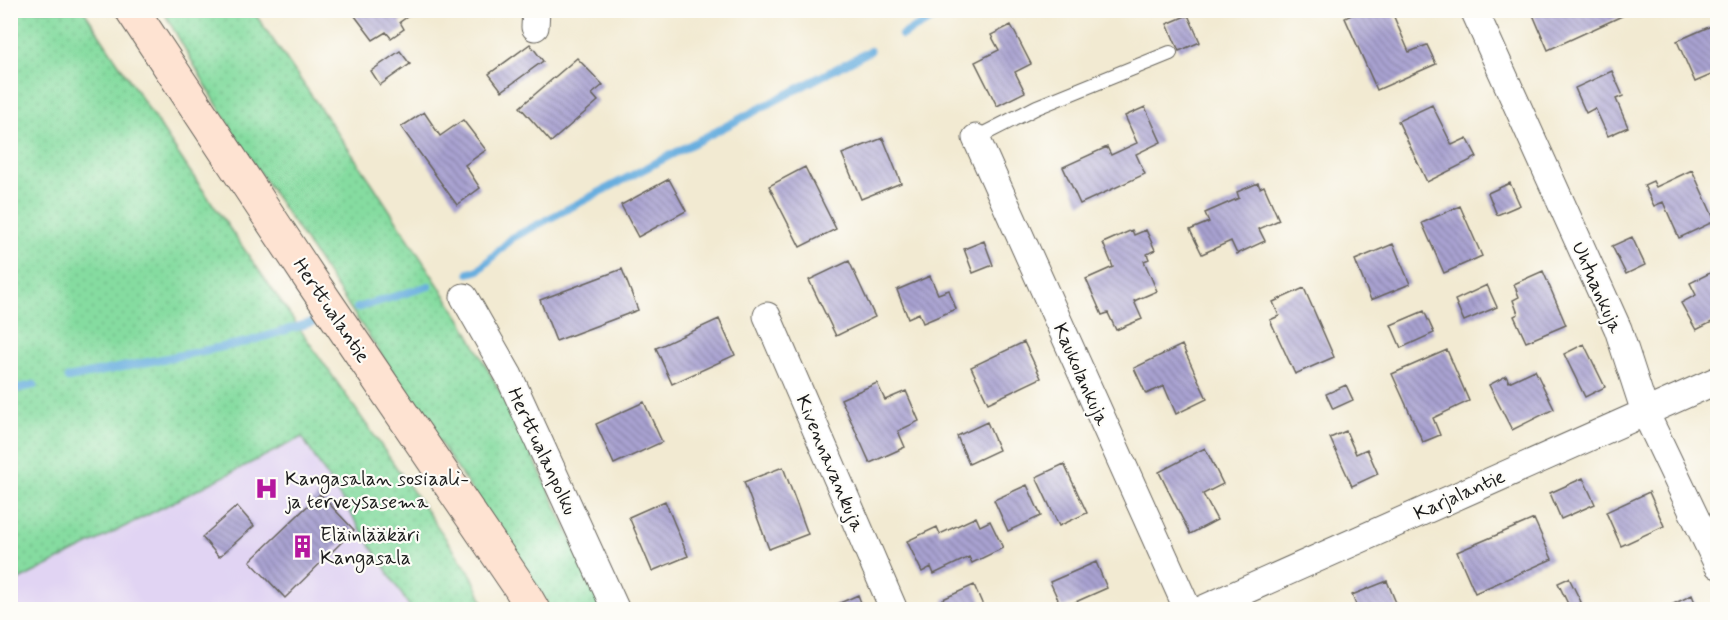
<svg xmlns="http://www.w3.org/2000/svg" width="1728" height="620" font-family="Mynerve,sans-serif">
<defs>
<pattern id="grass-dots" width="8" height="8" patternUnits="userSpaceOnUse" patternTransform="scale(1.5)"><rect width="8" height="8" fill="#85dca0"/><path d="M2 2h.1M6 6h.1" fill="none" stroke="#72bc89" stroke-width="1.8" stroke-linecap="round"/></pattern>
<pattern id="building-back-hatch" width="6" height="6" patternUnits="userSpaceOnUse" patternTransform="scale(1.5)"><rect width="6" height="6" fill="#a9a2d1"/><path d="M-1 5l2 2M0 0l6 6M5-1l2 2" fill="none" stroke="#8983a9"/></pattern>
</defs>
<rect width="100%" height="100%" fill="#fdfcf7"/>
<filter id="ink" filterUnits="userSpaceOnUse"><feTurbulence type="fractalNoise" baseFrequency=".0167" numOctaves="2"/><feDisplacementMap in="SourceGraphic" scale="12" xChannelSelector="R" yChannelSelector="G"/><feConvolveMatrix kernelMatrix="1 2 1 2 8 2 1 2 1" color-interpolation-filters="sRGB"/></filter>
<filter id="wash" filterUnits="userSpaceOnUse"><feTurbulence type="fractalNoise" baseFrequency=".008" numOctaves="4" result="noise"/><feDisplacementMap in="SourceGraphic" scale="24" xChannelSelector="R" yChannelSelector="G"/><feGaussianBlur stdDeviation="1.35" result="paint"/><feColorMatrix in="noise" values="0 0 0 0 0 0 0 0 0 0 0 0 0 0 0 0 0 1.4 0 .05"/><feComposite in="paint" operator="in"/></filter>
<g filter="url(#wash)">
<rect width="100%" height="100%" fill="#f2ead2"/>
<path fill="#e1d4f3" d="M302,437L411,609L11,610V584Z"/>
<path fill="url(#grass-dots)" stroke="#507c5e" stroke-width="1.5" d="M11,10L84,11L189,170L472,576L486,609H411L302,437L11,584Z
M163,11H253L372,183L463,323L523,435L604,609H551L234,134Z"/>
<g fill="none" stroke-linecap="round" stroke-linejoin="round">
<path stroke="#68aedf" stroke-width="8" d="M902,35L948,10
M469,273L479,270L512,238L870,51
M357,308L429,286
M68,378L247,342L313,322
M10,390L34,385"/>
</g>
<g id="blocks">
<path fill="url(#building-back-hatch)" d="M362,10H417L400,22L404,29L391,38L386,32L373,40L355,16Z
M1362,10H1391L1409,52L1427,45L1436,64L1377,90L1345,18Z
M1531,10H1635L1548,50Z
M1188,15L1200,42L1179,51L1167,24Z
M1718,23V72L1695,82L1677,41Z
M1011,25L1031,64L1015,72L1025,92L997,106L975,62L999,50L991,35Z
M530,44L543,61L502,91L489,74Z
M400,51L410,64L380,85L371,71Z
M577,58L603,85L592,94L598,101L551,142L520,107Z
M1612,71L1623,96L1616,99L1628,127L1608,136L1595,108L1586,113L1575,88Z
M1432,105L1452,145L1467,138L1477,157L1427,182L1398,121Z
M1145,107L1161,142L1136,154L1145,174L1080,204L1063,167L1107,147L1111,155L1137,143L1125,116Z
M424,112L440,136L463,120L486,150L465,165L480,188L457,205L401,127Z
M883,138L901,183L861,199L842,154Z
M805,167L836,229L800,247L769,186Z
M1692,170L1715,221L1679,238L1663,202L1654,206L1644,185L1653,181L1656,187Z
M669,179L686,211L638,237L621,205Z
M1258,183L1260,188L1264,186L1279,220L1259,229L1265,241L1237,254L1231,241L1202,254L1190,230L1209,222L1205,213L1239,198L1237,192Z
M1510,183L1520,205L1497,215L1488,193Z
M1460,206L1482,256L1444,273L1422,223Z
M1132,230L1134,235L1146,230L1155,250L1147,254L1149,259L1144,261L1157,291L1134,301L1142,319L1116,330L1108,313L1102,315L1086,279L1113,267L1103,243Z
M1632,237L1645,265L1626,274L1612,246Z
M984,241L993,265L973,273L964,249Z
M1393,244L1410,284L1371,300L1355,260Z
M849,261L875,317L836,336L809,280Z
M622,269L638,310L556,341L540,300Z
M1718,269V319L1696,330L1681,303L1696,295L1690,283Z
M1543,271L1566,325L1526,342L1514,316L1518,314L1513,300L1519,297L1514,284Z
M930,276L938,294L949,290L956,309L923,323L919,313L908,318L897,290Z
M1487,285L1497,307L1464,321L1455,300Z
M1304,288L1334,357L1295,374L1270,320L1279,316L1273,302Z
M1424,311L1434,333L1401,348L1391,325Z
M719,319L735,355L672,384L656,348Z
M1024,342L1041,378L988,403L971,367Z
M1584,344L1605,387L1585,397L1564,354Z
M1182,345L1207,399L1176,414L1164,386L1146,394L1134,368Z
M1447,350L1469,401L1433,418L1440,435L1423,442L1392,374Z
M1535,370L1554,409L1512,430L1489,385L1506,376L1509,382Z
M877,383L885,400L906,391L919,421L898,431L905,447L870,463L841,399Z
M1346,385L1353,400L1333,409L1326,394Z
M644,402L662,442L614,464L596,424Z
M987,422L999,450L969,464L957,436Z
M1718,426V445L1710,430Z
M1346,431L1356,454L1367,449L1378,474L1352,486L1330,438Z
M1205,448L1223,484L1203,494L1217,520L1190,534L1159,472Z
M1064,464L1087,513L1059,526L1036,477Z
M783,467L808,534L769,549L744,482Z
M1583,478L1595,504L1561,519L1550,493Z
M1027,485L1041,516L1008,531L994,500Z
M1649,492L1664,526L1621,546L1606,512Z
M320,494L354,530L285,598L250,561Z
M665,501L688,556L652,571L629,517Z
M237,506L254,526L219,557L202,537Z
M976,517L980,526L990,521L1003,548L972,563L969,557L934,574L931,567L922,572L907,541L937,527L940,534Z
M1534,519L1552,559L1475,593L1457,552Z
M1096,562L1107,588L1062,608L1050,582Z
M1569,578L1581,602L1570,608L1558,583Z
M1387,581L1399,610H1358L1352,595Z
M974,585L985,610H947L943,599Z
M858,595L864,610H824Z
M1692,595L1698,610H1661Z"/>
</g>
</g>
<g filter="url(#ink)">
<use href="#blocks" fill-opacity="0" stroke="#67645c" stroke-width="1.5"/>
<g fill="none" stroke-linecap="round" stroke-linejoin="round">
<defs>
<path id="lane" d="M976,138L1037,107L1170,53"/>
<path id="street" d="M1474,10L1618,329L1645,412L1718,565
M535,27L536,10
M976,138L1188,610
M464,297L509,376L616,610
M767,316L894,610
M1201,610L1718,380"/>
<path id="secondary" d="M132,10L311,280L521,589L533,610"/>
</defs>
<use href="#lane" stroke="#67645c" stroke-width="16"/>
<use href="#street" stroke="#67645c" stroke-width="29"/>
<use href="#secondary" stroke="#67645c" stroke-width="35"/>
<use href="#lane" stroke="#fff" stroke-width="14"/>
<use href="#street" stroke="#fff" stroke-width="27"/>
<use href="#secondary" stroke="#fee3d2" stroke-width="33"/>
</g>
</g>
<defs>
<symbol id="hospital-bare" viewBox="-9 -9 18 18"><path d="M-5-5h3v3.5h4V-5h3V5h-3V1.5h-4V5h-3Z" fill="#b5179e" stroke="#fdfcf7" stroke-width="2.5" paint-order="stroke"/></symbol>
<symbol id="building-bare" viewBox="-9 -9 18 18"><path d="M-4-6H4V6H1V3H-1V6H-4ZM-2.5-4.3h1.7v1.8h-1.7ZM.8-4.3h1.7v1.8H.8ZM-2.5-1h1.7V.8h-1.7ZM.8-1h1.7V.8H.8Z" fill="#b5179e" stroke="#fdfcf7" stroke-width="2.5" paint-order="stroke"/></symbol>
</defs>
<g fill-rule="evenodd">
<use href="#hospital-bare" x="250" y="472" width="33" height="33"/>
<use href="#building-bare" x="286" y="530" width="33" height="33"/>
</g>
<g text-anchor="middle" stroke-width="4.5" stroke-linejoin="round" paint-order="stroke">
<g font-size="20" fill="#1c1c1c" stroke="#fdfcf7">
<text transform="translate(1598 287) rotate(66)" y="7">Uhtuankuja</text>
<text transform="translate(332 310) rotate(56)" y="7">Herttualantie</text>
<text transform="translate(1082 374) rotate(66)" y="7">Kaukolankuja</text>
<text transform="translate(543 451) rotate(65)" y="7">Herttualanpolku</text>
<text transform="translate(831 463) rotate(67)" y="7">Kivennavankuja</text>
<text transform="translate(1459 494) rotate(-24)" y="7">Karjalantie</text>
</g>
<g font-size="20" fill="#1c1c1c" stroke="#fdfcf7" text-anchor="start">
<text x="285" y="485">Kangasalan sosiaali-<tspan x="285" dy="23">ja terveysasema</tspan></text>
<text x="320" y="541">Eläinlääkäri<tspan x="320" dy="23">Kangasala</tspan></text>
</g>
</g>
<rect width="1728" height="620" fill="none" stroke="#fdfcf7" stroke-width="36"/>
</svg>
